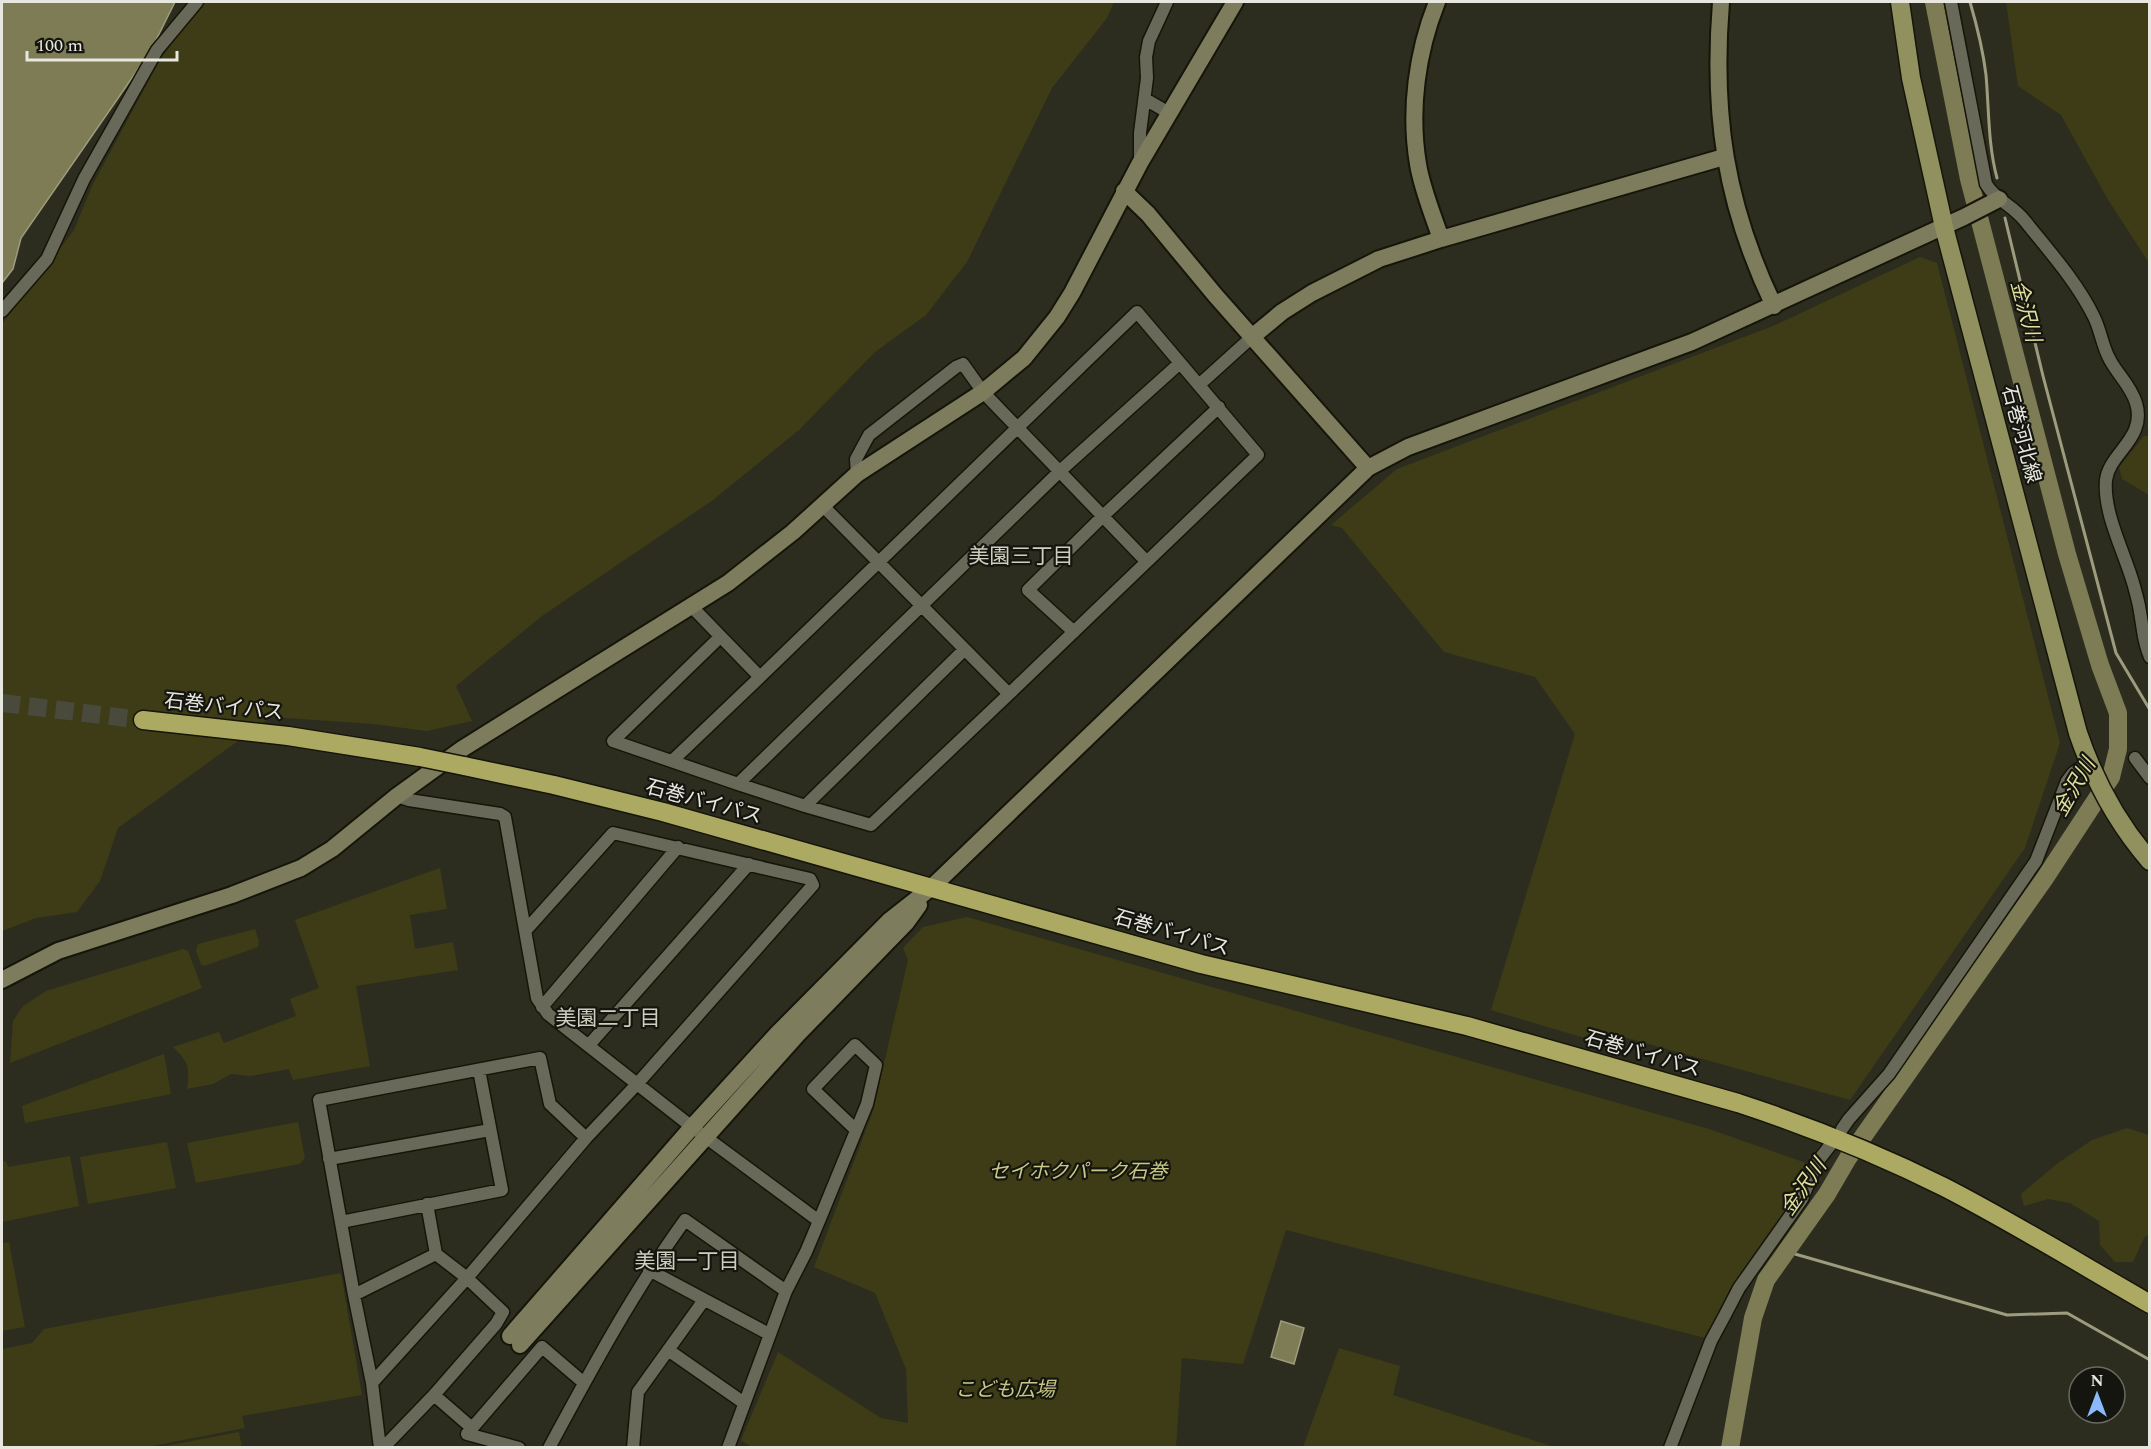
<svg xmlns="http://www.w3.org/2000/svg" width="2151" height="1449" font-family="Spectral,'Noto Sans JP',serif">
<rect width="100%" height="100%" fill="#2d2d1f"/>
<path fill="#3d3c16" d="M204,2H1114L1107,18L1052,88L967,262L926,315L875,352L799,430L713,500L542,616L456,686L472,721L427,731L373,724L271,717L118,828L100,881L77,912L36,918L2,931V324L74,230L93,184L161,58Z
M2006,2H2149V263L2107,198L2061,115L2018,86Z
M1920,257L1937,263L2060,743L2025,848L1850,1100L1595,1029L1591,1040L1491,1010L1575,734L1535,677L1444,652L1342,528L1331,525L1397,469L1773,326Z
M2144,436H2149V495L2122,479L2119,467Z
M440,868L447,909L410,915L415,949L453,942L458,970L356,986L370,1066L293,1080L289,1069L251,1076L231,1074L213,1084L187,1089C190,1068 189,1062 173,1047L219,1032L224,1043L296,1016L290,999L319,988L295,920Z
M967,917L1709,1129L1809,1164L1797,1195L1705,1338L1286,1230L1243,1364L1182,1358L1176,1447L753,1448L741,1440L778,1352L881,1418L908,1423L906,1369L875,1293L814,1267L873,1111L908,960L903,948L923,927Z
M255,929L259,941L258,947L204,966L201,964L196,951L198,944Z
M183,949L188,951L202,988L10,1063L13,1021L23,1006L46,991Z
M164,1054L171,1094L25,1123L22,1106Z
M298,1122L305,1158L300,1164L196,1183L187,1143Z
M2127,1128L2149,1135V1234L2144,1238L2133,1262H2115L2100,1245L2099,1221L2070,1203L2048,1199L2024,1206L2021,1194L2058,1163L2092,1140Z
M167,1142L176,1188L88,1204L80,1157Z
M70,1156L79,1206L3,1222L2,1162L6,1161L8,1167Z
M9,1242L25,1327L2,1331V1243Z
M341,1273L362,1395L242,1416L245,1428L147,1447H2V1349L32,1343L44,1329Z
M1339,1348L1400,1366L1393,1395L1554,1447H1303Z
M239,1432L242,1447H160Z"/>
<path fill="#7d7c55" stroke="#9d9c7e" stroke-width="1.5" d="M2,2H175L150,52L21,238L13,269L2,283Z
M1281,1321L1304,1328L1294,1364L1271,1357Z"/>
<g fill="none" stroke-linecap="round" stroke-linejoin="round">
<path stroke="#9d9c7e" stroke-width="3" d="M1970,2C1977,26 1983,50 1986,75C1989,109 1988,145 1997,178
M2005,218L2043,376L2116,653L2150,710
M1788,1250L1795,1254L2007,1315L2067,1313L2150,1360"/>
<path stroke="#7d7c55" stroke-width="18" d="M1730,1448L1753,1318L1766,1280L1827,1194L1848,1158L2045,878L2111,777L2118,749V713L2100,665L2067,554L1969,179L1934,2"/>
<path stroke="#49493c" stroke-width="18" stroke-dasharray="18 9" stroke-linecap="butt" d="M2,703L143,720"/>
<defs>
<path id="street" d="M1951,2L1986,184C1995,200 2013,205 2025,221C2049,251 2077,282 2094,317C2101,331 2102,346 2110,360C2118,375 2131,386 2136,403C2147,438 2109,453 2106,480C2103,514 2125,553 2134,586C2136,594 2139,603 2140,612C2143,627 2143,642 2150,657
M1145,99L1169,113
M1140,161V133L1147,78L1146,57L1149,41L1167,2
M2,311L47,259L84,179L157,50L197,2
M1200,384L1252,337
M857,474L856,459L869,435L956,367L963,364L983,392L1146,561
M692,607L760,677L1137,312L1258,455L1009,694L823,506
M1074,632L1028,590L1103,516L1219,407
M720,637L613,741L738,784L1060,471L1180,363
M2135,758L2150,778
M672,761L760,677
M738,784L805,806L964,650
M397,796L409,800L500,814L505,817L537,998L548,1014L692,1127L819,1221L806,1252L786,1291L728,1448
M805,806L871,825L1009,694
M542,1007L678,847
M589,1045L749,864
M1842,1129L1849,1119L1889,1074L2036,861L2067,781L2073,773L2088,763
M329,1159L490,1130
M427,1204L436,1254
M819,1221L867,1104L876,1065L855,1045L813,1089L856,1130
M341,1222L502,1190L479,1070
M649,1270L769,1334
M354,1295L436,1254L467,1278L503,1312L496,1324L434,1395L383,1448
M668,1350L744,1403
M372,1383L467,1278L586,1138L638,1083L813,885L810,879L613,833L526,930
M434,1395L472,1428
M380,1448L372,1383L354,1295L319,1100L540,1058L550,1104L586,1138
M519,1448L467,1434L542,1347L584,1383
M549,1448C591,1370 633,1292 685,1220L786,1291
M633,1448L638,1392L704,1300
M1670,1448L1711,1341L1725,1315L1739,1288L1802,1199L1818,1161L1835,1139"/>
<path id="secondary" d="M1437,2C1417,52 1409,110 1418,164C1422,189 1433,215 1441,239
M1721,2C1712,113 1725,204 1774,306
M1124,191L1148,214L1215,295L1368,468
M1252,337L1282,312L1312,293L1379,259L1441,239L1724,157
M2,980L58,951L232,895L301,868L332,849L397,796L462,749L728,583L793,532L857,474L983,392L1024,358L1057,317L1072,293L1140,163L1235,2
M510,1336L692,1127L777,1034L890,920L932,887L1368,468L1408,447L1692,342L1964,217L1999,199
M520,1345L798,1034L906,923L919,905"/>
<path id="primary" d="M1900,2L1911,78L1944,227L2078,733C2094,780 2117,823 2150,861"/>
<path id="highway" d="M143,720L288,736L420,757
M464,766L554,785L663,812L1201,964L1467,1026L1738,1103C1808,1126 1878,1154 1944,1187C2014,1223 2082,1265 2150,1304"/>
</defs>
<use href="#street" stroke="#151509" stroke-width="15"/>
<use href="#secondary" stroke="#151509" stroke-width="20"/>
<use href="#primary" stroke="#151509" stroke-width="21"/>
<use href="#highway" stroke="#151509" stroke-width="21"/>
<use href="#street" stroke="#69695a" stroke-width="12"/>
<use href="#secondary" stroke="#7d7c5c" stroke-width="16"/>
<use href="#primary" stroke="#91905f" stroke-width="18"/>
<use href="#highway" stroke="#acaa62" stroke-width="18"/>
<defs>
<path id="highway-bridge" d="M420,757L464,766"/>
</defs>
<use href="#highway-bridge" stroke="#151509" stroke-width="21" stroke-linecap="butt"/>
<use href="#highway-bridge" stroke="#acaa62" stroke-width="18"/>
</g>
<g text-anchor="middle" stroke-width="4.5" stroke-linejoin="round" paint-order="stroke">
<g font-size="20" fill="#e7e7df" stroke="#15150f">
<text transform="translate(2022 434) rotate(75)" y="7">石巻河北線</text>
<text transform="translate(224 706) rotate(6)" y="7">石巻バイパス</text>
<text transform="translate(704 801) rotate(15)" y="7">石巻バイパス</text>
<text transform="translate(1172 932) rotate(16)" y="7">石巻バイパス</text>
<text transform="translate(1643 1053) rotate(16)" y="7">石巻バイパス</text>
</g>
<g font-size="20" font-style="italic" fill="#c8c785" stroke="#15150f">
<text x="1078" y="1178">セイホクパーク石巻</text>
<text x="1005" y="1396">こども広場</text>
</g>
<g font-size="21" font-style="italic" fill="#e0df9c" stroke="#15150f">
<text transform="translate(2026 311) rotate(75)" y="7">金沢川</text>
<text transform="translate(2074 787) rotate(-60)" y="7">金沢川</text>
<text transform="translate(1803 1187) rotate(-55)" y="7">金沢川</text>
</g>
<g font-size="21" fill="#cdcebd" stroke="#15150f">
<text x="1021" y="563">美園三丁目</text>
<text x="608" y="1025">美園二丁目</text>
<text x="687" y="1268">美園一丁目</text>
</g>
</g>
<rect width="2151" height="1449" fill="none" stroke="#e7e7df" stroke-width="6"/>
<g transform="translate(2097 1395)"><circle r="28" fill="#15150f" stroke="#696962" stroke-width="1.5"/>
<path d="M0-4.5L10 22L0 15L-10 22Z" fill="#8bb9fc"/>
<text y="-9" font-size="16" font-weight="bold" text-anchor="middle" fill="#e7e7df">N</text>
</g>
<path d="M27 51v9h150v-9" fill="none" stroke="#e7e7df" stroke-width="3"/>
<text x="36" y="51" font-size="18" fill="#e7e7df" stroke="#15150f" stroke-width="4.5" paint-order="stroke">100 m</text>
</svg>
